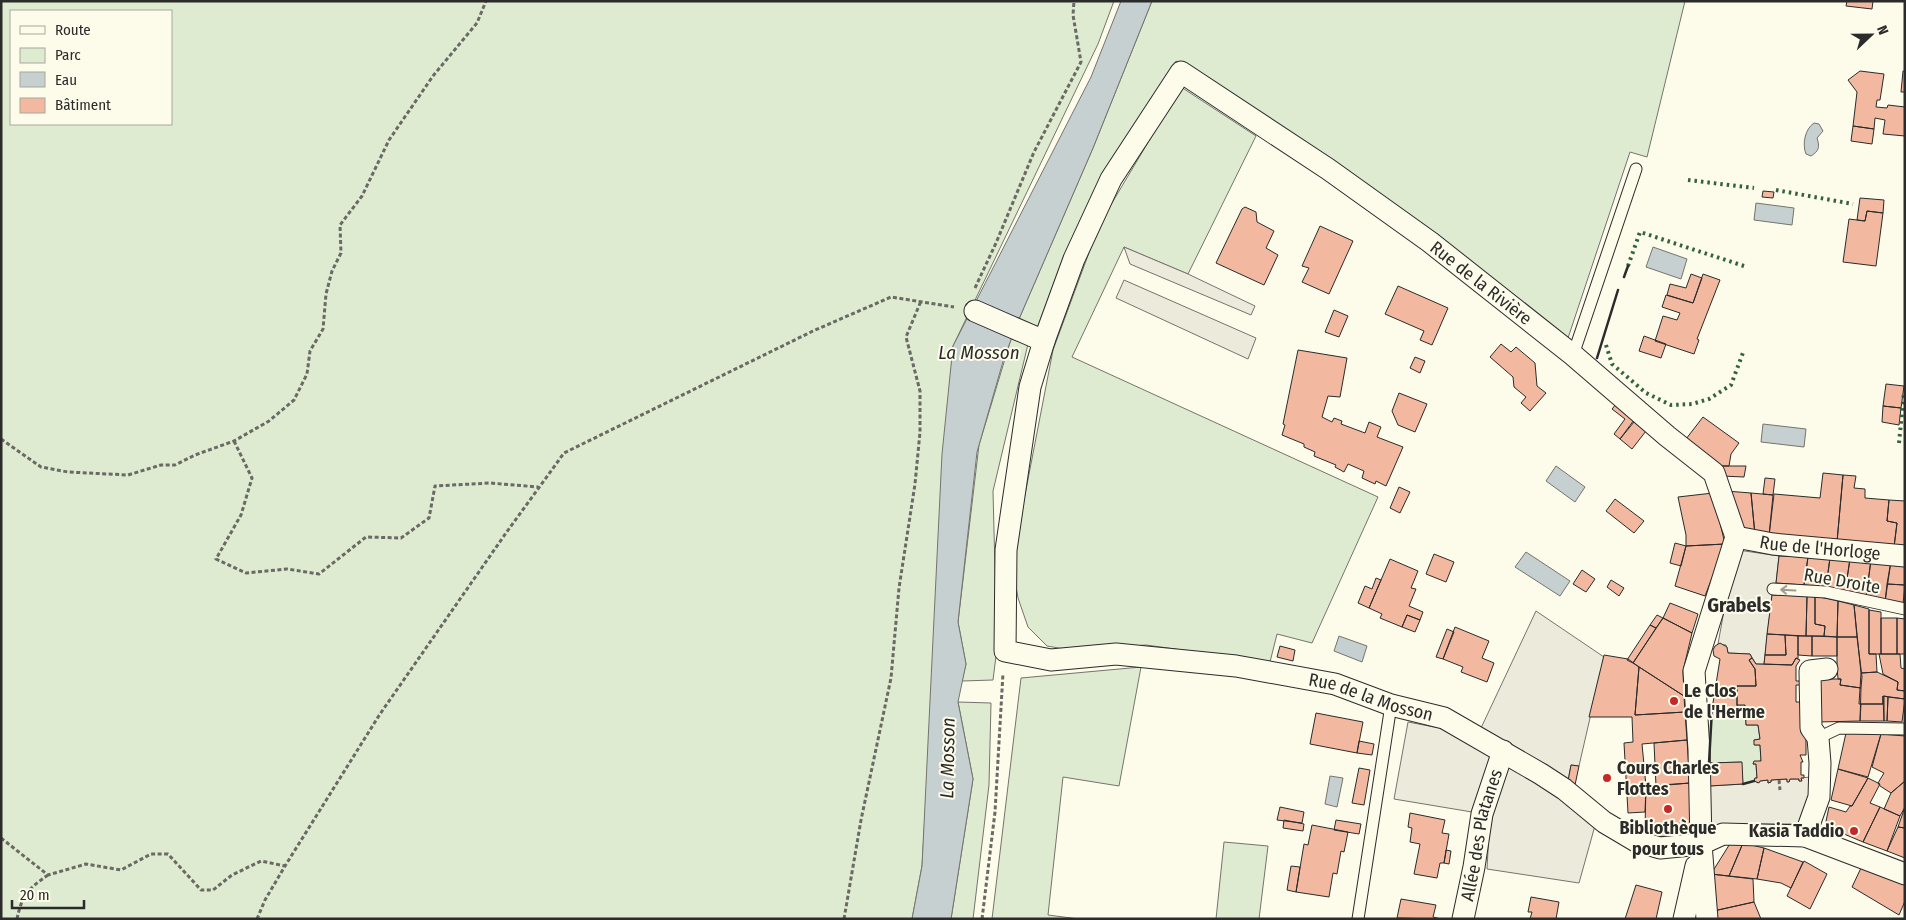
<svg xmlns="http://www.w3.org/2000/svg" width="1906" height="920" font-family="'Fira Sans Condensed',sans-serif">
<rect width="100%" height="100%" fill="#fdfbea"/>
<path fill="#deebd1" stroke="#74746e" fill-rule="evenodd" d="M1,1H1114L1098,44L953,346L922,866L912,919H1ZM11,11H171V124H11Z
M1152,1H1685L1647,157L1630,152L1568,338L1437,234L1176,61L1092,197L1038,329L1019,319L1093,148Z
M1181,87L1256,136L1188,274L1124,247L1072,357L1378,497L1312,643L1277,634L1270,662L1146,645L1070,650L1047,646L1028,627L1018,598L1012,562L1053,350L1100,223Z
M1011,339L1028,344L993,491L997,648L993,680L962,681L966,664L958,622L979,445Z
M1141,667L1119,786L1063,777L1048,915L1079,919H992L1021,678Z
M958,702L991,703L989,785L973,919H951L973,779Z
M1737,705H1745L1746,725H1758L1760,739L1754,740L1755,745H1760L1761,761L1754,762L1753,764H1756L1757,778H1755L1754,781L1743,784L1741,762L1709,763L1712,709L1736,710Z
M1224,842L1268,846L1259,919H1216Z"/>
<path fill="#eceadb" stroke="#74746e" d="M1124,247L1188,274L1255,306L1251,315L1130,264Z
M1124,280L1256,338L1248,359L1116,298Z
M1738,550L1779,556L1776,583L1772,595L1764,664H1756L1750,654L1728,653L1726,645L1718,644L1729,583Z
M1536,611L1604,657L1579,766L1571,765L1568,781L1596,822L1579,883L1487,869L1490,815L1394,799L1408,722L1450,730L1481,728Z
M1810,777L1807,815L1798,824H1727L1708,831L1709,786L1743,784L1754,781H1757V783L1760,781L1768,780V783L1771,782V780L1787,779V781L1789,782L1790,779H1799V781H1801V778Z"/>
<path fill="#c7d0d0" stroke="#74746e" d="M1121,1H1152L1093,148L1019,319L1004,358L977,452L958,622L966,664L958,702L973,779L951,919H912L922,866L942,454L953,346L1091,77Z
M1814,123L1819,124L1823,131L1817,138C1820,147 1819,151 1811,156L1806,154C1802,144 1805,129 1814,123Z
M1756,203L1794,208L1792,225L1754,220Z
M1653,247L1687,259L1681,279L1646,267Z
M1763,424L1806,429L1804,447L1761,442Z
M1556,466L1585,487L1575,502L1546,481Z
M1526,552L1570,581L1560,596L1515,567Z
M1339,636L1367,646L1362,662L1334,651Z
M1330,776L1343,778L1337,807L1325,804Z"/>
<path fill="#f2b8a0" stroke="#2b2b2b" d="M1847,1H1873L1872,9L1846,6Z
M1860,71L1884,74L1880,100H1877L1876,107L1887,108L1888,105L1905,107V136L1883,134L1885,120L1875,118L1874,129L1853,126L1857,92L1848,80Z
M1903,71H1905V92H1901Z
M1853,126L1874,129L1872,144L1851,141Z
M1763,191L1774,192L1773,198L1762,197Z
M1860,198L1884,200L1883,213L1867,211L1865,221L1857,220Z
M1245,207L1256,212L1257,222L1274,231L1266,248L1278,255L1264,285L1216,263L1242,209Z
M1867,211L1883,213L1876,266L1843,262L1849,219L1865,221Z
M1320,226L1353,241L1329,294L1302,282L1309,268L1302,266Z
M1691,274L1702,278L1693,303L1667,295L1670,284L1686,288Z
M1703,274L1720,280L1697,339L1699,340L1694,354L1655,341L1663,316L1677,320L1680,313L1662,307L1666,295L1693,303Z
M1398,286L1448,308L1432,345L1420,340L1424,331L1385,314Z
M1334,310L1348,316L1339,337L1325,332Z
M1644,336L1666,344L1661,358L1639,351Z
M1501,344L1511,352L1516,347L1535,363L1537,386L1546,393L1530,411L1521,403L1526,397L1514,387L1513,377L1490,357Z
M1298,350L1347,358L1340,397L1328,396L1322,417L1332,422L1334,418L1342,421L1341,424L1365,433L1369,422L1381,427L1377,437L1403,447L1386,486L1376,481L1375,484L1362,478L1364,471L1348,464L1344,472L1335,467L1336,465L1314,456L1315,452L1304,447V444L1282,435L1285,425L1283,424Z
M1415,357L1425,361L1420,373L1410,368Z
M1886,384L1904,386L1901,408L1883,406Z
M1399,393L1427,404L1415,432L1398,425L1392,411Z
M1617,403L1634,420L1620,439L1614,434L1625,419L1612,409Z
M1883,406L1901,408L1899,425L1882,422Z
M1703,417L1739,443L1731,454L1729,466H1719L1686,439Z
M1634,422L1646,431L1632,449L1620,439Z
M1719,466H1746L1744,477L1721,476Z
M1823,473L1843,475L1837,542L1769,536L1774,494L1820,498Z
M1843,475L1856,476L1854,488L1865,489V498L1889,500L1887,521L1897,523L1894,547L1837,542Z
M1765,478L1775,479L1773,495L1763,494Z
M1399,487L1410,492L1400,513L1390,508Z
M1726,491L1751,493L1755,535L1741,533Z
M1713,493L1725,544L1686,546V535L1678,497Z
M1751,493L1773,495L1769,536L1755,535Z
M1615,499L1644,521L1634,533L1606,511Z
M1889,500L1905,501V547H1894L1897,523L1887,521Z
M1675,543L1686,546L1681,566L1670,563Z
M1725,544L1705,596L1675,586L1686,546Z
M1434,554L1454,562L1446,582L1426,574Z
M1779,556L1808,557L1804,585L1776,583Z
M1808,557L1830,558L1826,587L1804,585Z
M1830,558L1850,559L1845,592L1826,587Z
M1390,559L1418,571L1411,588L1416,589L1409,606L1423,612L1420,620L1407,615L1402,627L1380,618L1382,614L1369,608Z
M1850,559L1871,560L1866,597L1845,592Z
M1871,560L1891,561L1885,602L1866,597Z
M1891,561H1905V585L1887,584Z
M1582,570L1595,579L1586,592L1573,584Z
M1376,578L1381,580L1369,608L1358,603L1365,586L1372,589Z
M1611,580L1624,588L1619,596L1607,587Z
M1887,584L1905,585L1903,604L1885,602Z
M1772,595L1807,596L1806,636L1767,634Z
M1807,596H1815V624L1825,626L1824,636H1806Z
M1815,596L1838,601L1837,637L1824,636L1825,626L1815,624Z
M1838,601L1854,605L1857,637H1837Z
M1670,603L1698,614L1692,633L1663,618Z
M1854,605L1869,609V654H1876L1877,672L1861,673Z
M1869,610L1881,612V654H1869Z
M1407,615L1420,620L1415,632L1402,627Z
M1657,615L1663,618L1656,628L1650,625Z
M1663,618L1692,633L1683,671L1684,696L1633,663Z
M1881,618H1897V654H1881Z
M1897,618L1905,619V654H1897Z
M1650,625L1656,628L1633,663L1627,660Z
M1455,627L1489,641L1482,658L1494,663L1487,682L1461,672L1463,667L1443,659Z
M1447,629L1454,632L1443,659L1436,657Z
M1767,634L1785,635L1786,655H1765Z
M1785,635L1798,636V659L1796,658L1792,665L1764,664L1765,655H1786Z
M1798,636H1812V656L1798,655Z
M1812,636L1837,637V656H1812Z
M1837,637H1857L1862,677L1861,688L1840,685L1841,679H1838L1837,667Z
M1720,643L1727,647L1728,653L1750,654L1752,658L1749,660L1755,669L1756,686H1737V710L1712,709L1720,659L1714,656L1713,650L1715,646Z
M1280,646L1295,650L1293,661L1277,657Z
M1879,654H1900L1901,668L1905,669V691L1897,690L1898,682L1883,674Z
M1604,655L1628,659L1639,667L1635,715L1685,712L1687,740L1642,744L1646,786L1645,812L1628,813L1624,743L1633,742L1632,717H1589Z
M1752,658L1756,664L1792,665L1796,658L1800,660L1796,666V681H1801V685H1796V702H1806V755H1800L1803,762H1801V775H1804V778H1801L1802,781H1799V779H1790L1789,782H1787V779L1771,780V782L1768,783V780L1760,781L1759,783L1754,781L1755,778H1757L1756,764H1753L1754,761H1761L1760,745H1754V740L1760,739L1758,725H1746L1745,705H1737V686H1756L1755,669L1749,660Z
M1639,667L1684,696L1685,712L1635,715Z
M1877,672L1898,682L1897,690L1905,691V699L1883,696V704H1859L1861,673Z
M1817,679H1841L1840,685L1861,688L1860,721L1818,722Z
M1883,696L1884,721H1860L1861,704H1883Z
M1884,696L1888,697L1887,721H1884Z
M1888,697L1905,699L1902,722L1887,721Z
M1316,713L1363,722L1357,753L1310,744Z
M1846,733L1881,734L1868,777L1838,769Z
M1881,734L1905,736V781L1891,793L1880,786L1878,783L1884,773L1872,767Z
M1687,740L1690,783L1656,786L1654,743Z
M1359,741L1374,744L1372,755L1357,753Z
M1742,762L1743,784L1709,786V763Z
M1571,765L1579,766L1575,785L1568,781Z
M1359,768L1370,770L1364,805L1352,803Z
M1838,769L1868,778L1852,806L1831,800Z
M1868,778L1880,784L1870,803L1880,807L1863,842L1825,826L1829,807L1846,812L1850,806H1852Z
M1905,781V807L1900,816L1884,809L1891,793Z
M1690,783V836L1656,837L1645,829L1646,786Z
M1280,807L1304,812L1302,823L1277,820Z
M1880,807L1900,816L1887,851L1863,842Z
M1905,807V828L1898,827Z
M1410,813L1445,820L1442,833L1449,834L1444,863H1440L1437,878L1414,874L1420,844L1410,842L1412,828L1408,827Z
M1284,820L1304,824L1303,831L1283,828Z
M1336,820L1361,824L1359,834L1334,830Z
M1312,825L1348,832L1344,852L1341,851L1337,874L1333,873L1329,897L1296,892L1304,844L1308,845Z
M1898,827L1905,828V858L1887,851Z
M1731,842L1743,843L1729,876L1711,874Z
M1743,843L1764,848L1757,879L1729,876Z
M1764,848L1803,862L1791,888L1781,883L1757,879Z
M1446,850L1451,851L1449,864L1444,863Z
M1804,861L1827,874L1810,909L1787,896Z
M1291,866L1300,867L1296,892L1287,890Z
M1861,868L1905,884V901L1899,915L1852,887Z
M1711,874L1753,879L1754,902L1709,912Z
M1636,885L1662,892L1656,919H1625Z
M1531,897L1559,902L1556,919H1530L1532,912H1528Z
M1401,899L1436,905L1433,917L1441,919L1397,918Z
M1754,902L1761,919H1711L1709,912Z"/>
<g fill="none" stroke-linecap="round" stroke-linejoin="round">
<defs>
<path id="service" d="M1573,355L1636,169
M1773,589L1826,592L1905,609
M1818,738L1839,728L1905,729
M1358,919L1391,705"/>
<g id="minor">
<path d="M975,311L1044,341"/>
<path id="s1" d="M1736,537L1714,473L1667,436L1573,355L1430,242L1328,169L1181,72L1111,179L1074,259L1044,341L1030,387L1006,550L1005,651L1051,660L1116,654L1236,666L1335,684L1391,705L1444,718L1541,774L1564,789L1604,822L1636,841L1660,848L1701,844L1723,834L1805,836L1905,874"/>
<path id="s2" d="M1736,537L1773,544L1905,556"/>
<path d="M1805,836L1819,797L1820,763L1818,738L1811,728L1810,671L1827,669"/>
<path id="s3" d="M1463,919L1474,867L1482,814L1503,751"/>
<path d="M1684,919L1696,866"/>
<path d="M1707,919L1701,844L1699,750L1694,671L1736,537"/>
</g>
</defs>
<use href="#service" stroke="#2b2b2b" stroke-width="13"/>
<use href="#minor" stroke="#2b2b2b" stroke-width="23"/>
<path stroke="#6a6964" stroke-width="3" stroke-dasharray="4 2.5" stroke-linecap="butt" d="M975,288L996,243L1034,152L1081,62L1073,15L1074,1
M1,439L41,467L68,472L128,475L161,465H175L195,455L234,441L269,421L294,400L307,374L310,351L323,329L326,294L332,271L341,253L340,225L362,196L389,140L433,76L477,23L486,1
M234,441L252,478L241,515L216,559L246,573L287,569L319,574L366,537L401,538L429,518L435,486L490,483L538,487
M1779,780L1780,790
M1,838L48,875L86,864L121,870L151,854H168L201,890H213L232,875L261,861L285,866
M17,919C22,895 28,889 48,875
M257,919L265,900L285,866L380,714L506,533L564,453L813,331L891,297L954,307
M844,919L861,820L891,678L899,588L915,484L920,432V391L906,337L921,301
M982,919L995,812L1003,673"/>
<use href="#service" stroke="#fdfbea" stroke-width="11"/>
<use href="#minor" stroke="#fdfbea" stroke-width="21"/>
<path stroke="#34623c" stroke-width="4" stroke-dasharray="2.5 4" stroke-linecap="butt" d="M1688,180L1754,188
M1776,190L1853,204
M1628,266L1640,232L1744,266
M1606,345L1612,364L1646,393L1671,405L1692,404L1709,399L1731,385L1744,350
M1899,443L1904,392"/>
<path stroke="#2b2b2b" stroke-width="2.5" d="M1624,277L1628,266
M1597,358L1618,290
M1709,763L1712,709
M1743,784L1754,781"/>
</g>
<defs><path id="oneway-shaft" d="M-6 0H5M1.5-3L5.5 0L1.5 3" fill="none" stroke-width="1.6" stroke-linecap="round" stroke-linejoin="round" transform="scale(1.25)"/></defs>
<use stroke="#9e9d94" href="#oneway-shaft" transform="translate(1788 590) rotate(-177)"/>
<g fill="#c62828" stroke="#fdfbea" stroke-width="2">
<circle cx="1674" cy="701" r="5"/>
<circle cx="1607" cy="778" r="5"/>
<circle cx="1668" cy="809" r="5"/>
<circle cx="1854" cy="831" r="5"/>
</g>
<g text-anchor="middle" stroke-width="4" stroke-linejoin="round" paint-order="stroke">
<g font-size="18" fill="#2b2b2b" stroke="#fdfbea">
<text transform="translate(1481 283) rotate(38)" y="6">Rue de la Rivière</text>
<text dy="6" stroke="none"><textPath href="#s2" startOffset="85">Rue de l'Horloge</textPath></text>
<text transform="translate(1842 581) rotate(10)" y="6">Rue Droite</text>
<text dy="6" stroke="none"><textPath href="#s1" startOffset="1724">Rue de la Mosson</textPath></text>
<text dy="6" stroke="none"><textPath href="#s3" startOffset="86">Allée des Platanes</textPath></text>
</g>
<g font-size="18" font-weight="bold" fill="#2b2b2b" stroke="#fdfbea" text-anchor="start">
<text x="1684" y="697">Le Clos<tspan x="1684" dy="21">de l'Herme</tspan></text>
<text x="1617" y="774">Cours Charles<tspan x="1617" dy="21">Flottes</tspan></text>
<text x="1668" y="834" text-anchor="middle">Bibliothèque<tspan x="1668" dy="21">pour tous</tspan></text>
<text x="1844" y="837" text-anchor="end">Kasia Taddio</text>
</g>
<g font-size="19" font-style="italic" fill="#2b2b2b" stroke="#fdfbea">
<text x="979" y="359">La Mosson</text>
<text transform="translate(947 758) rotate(-89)" y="7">La Mosson</text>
</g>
<g font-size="20" font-weight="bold" fill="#2b2b2b" stroke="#fdfbea">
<text x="1739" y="612">Grabels</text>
</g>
</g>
<rect width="1906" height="920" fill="none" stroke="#2b2b2b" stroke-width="5"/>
<rect x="10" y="10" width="162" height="115" fill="#fdfbea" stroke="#a9a89e"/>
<rect x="20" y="26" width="25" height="8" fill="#fdfbea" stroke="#a9a89e"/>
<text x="55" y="35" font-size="15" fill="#2b2b2b">Route</text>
<rect x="20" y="48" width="25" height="15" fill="#deebd1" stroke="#a9a89e"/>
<text x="55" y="60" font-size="15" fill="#2b2b2b">Parc</text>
<rect x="20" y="72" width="25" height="15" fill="#c7d0d0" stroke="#a9a89e"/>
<text x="55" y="85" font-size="15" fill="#2b2b2b">Eau</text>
<rect x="20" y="98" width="25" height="15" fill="#f2b8a0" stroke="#a9a89e"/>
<text x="55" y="110" font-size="15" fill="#2b2b2b">Bâtiment</text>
<g transform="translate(1871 35) rotate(68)" stroke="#fdfbea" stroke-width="4" paint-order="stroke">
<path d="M0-4L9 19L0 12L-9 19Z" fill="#2b2b2b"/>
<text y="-8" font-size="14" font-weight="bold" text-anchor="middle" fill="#2b2b2b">N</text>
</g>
<path d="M12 900v8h72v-8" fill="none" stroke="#2b2b2b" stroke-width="2.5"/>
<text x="20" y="900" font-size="15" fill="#2b2b2b" stroke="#fdfbea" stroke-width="4" paint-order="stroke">20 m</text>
</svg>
